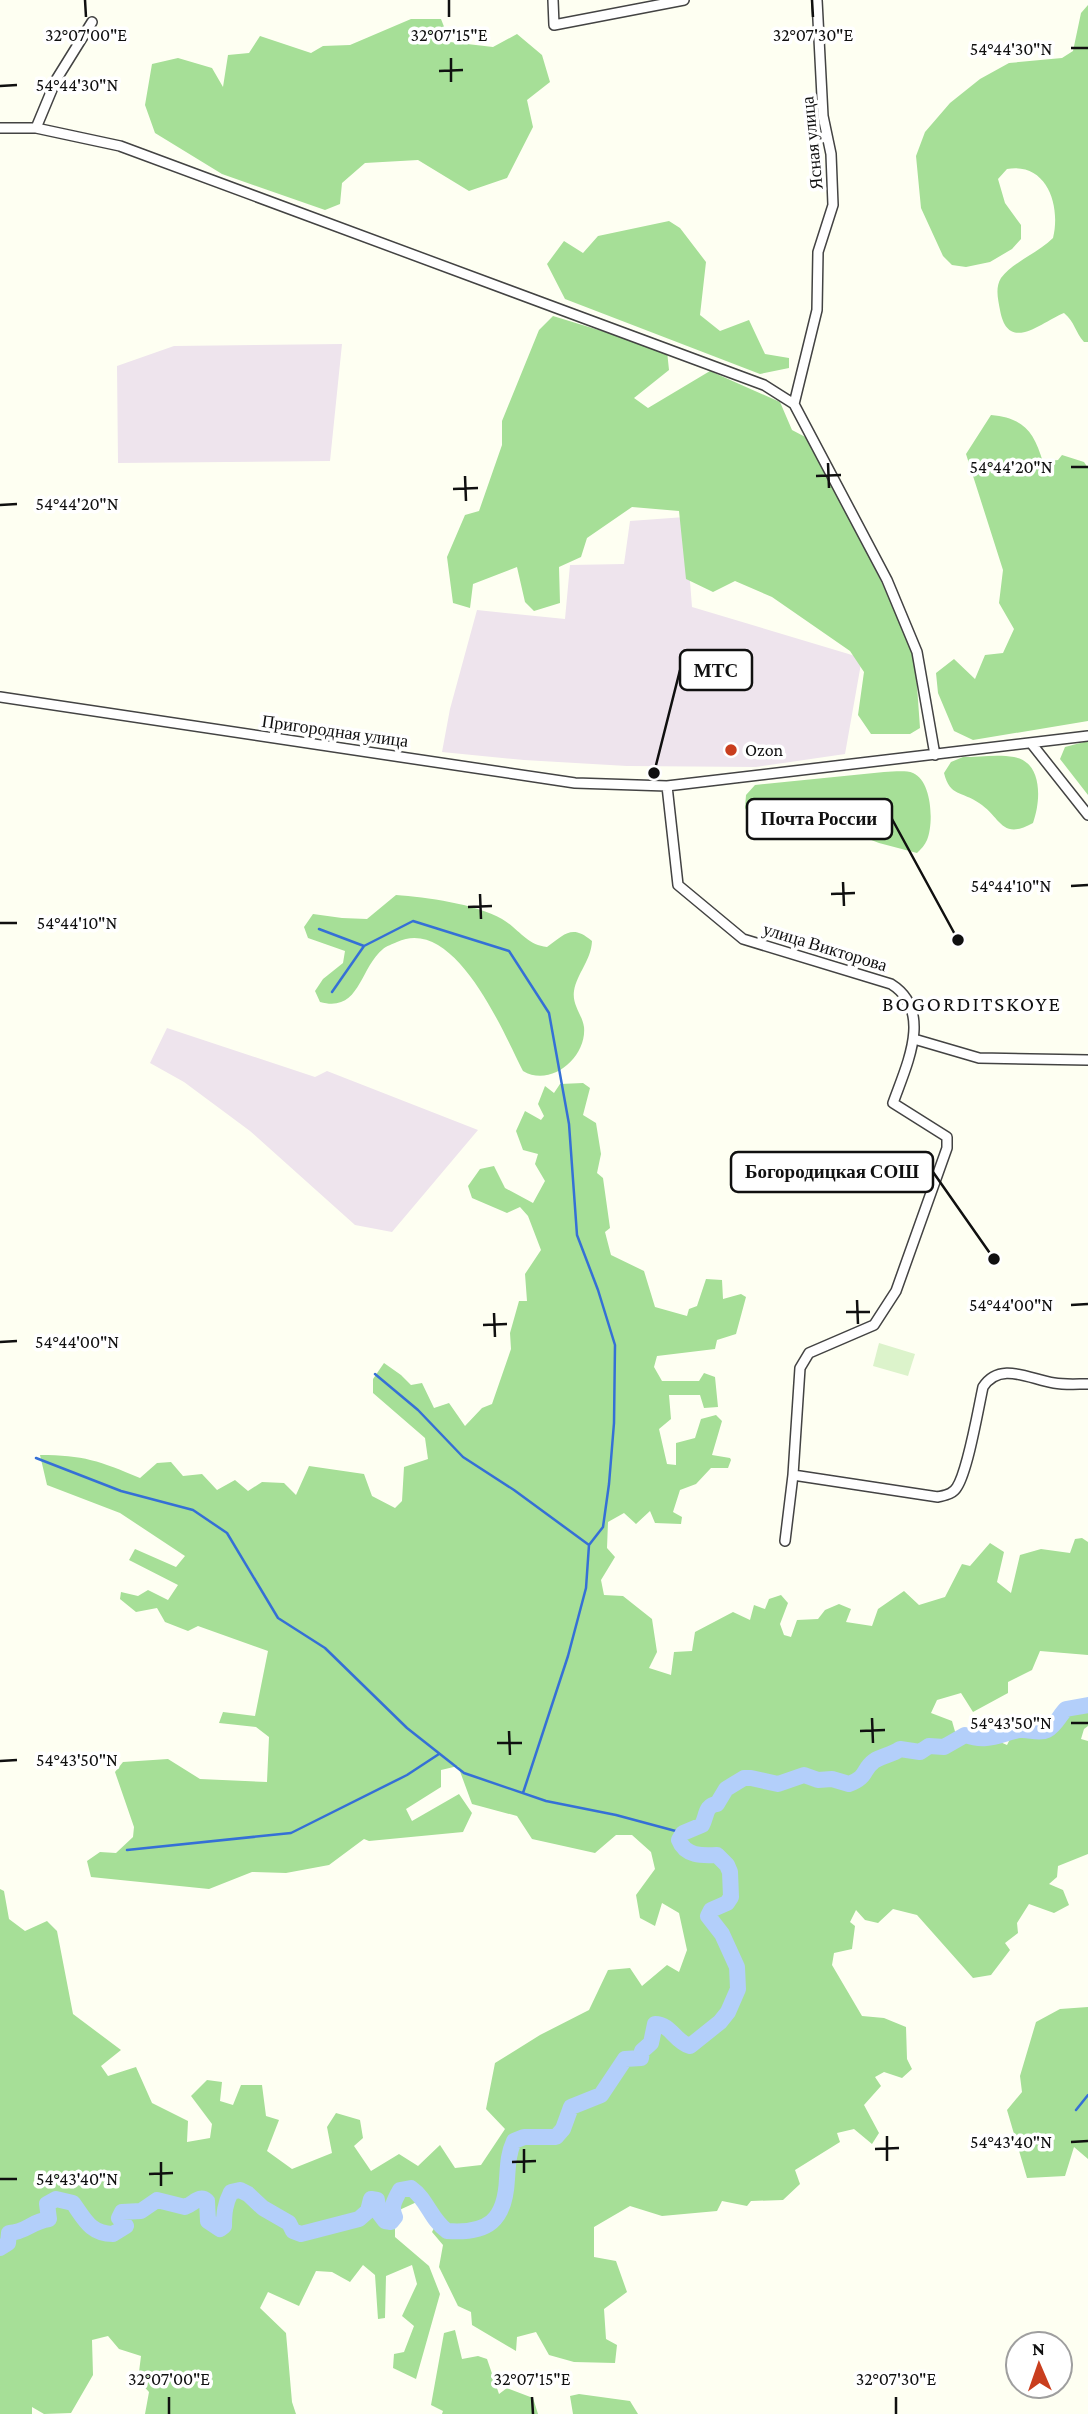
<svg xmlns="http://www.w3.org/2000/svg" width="1088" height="2414" font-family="'Crimson Pro',serif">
<rect width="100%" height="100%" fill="#fefff2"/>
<path fill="#eee4ed" d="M342,344L330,461L118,463L117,366L174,346Z
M685,517L692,607L862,658L845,754L756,767L627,766L524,760L442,752L450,709L477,610L565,619L570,565L624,564L630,521Z
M167,1028L315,1077L327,1071L478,1130L392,1232L355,1225L250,1131L184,1082L150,1063Z"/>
<path fill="#a6df97" d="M1088,5V342H1084C1075,332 1075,322 1064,313C1043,321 1008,355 1000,310C998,299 995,288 1001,278C1012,263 1039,252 1053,238C1061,206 1047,162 1007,169L998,179L1005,203L1021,225V239L1012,249L990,262L966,267L952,265L943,256L921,208L916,156L925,132L950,103L980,79L1009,63L1062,58L1073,51L1081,13Z
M411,19H441L450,42L493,47L517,34L542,55L550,82L527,100L533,127L507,178L469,191L418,160L365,163L342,183L340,204L325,210L222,174L155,133L145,105L152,64L178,58L212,68L223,87L228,55L249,53L260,36L311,53L323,46L350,45Z
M669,221L680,228L706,262L700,315L720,331L749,320L765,354L789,358V368L760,374L565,299L547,264L564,241L583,253L598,236Z
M553,316L667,351L669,370L634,398L648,408L710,371L780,402L792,430L811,440L882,583L915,658L920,728L910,734H871L858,715L864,672L850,651L772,597L735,581L713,592L686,579L679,511L632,507L587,538L581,557L559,567L560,603L534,611L525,602L517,567L473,584L470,608L453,603L447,557L465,515L479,511L502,445V421L539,330Z
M991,415C1024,418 1034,432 1043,462L1058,460L1062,455L1084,462L1088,468V721L973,740L954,731L938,693L936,673L954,659L975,679L985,655L1003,653L1014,629L999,603L1003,570L966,454Z
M1088,741V795L1060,759L1065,747Z
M963,757C979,757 998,754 1014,757C1043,762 1041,801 1033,823C1001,841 1001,817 979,803C962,791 950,797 944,773L951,762Z
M884,772C893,772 905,770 913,773C932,781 934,823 927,840C925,845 921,849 917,853L879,843L843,829L775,831L752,819L745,808L746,795L755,785Z
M396,895C426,897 476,904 502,919C519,929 527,945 547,947C565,934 572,924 592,941C591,961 577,973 574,991C572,1005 582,1014 584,1027C587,1057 551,1088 523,1071C503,1032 455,915 397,942C393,944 386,946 383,949C359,969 360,1013 320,1002L315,991L323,979L343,963L345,951L308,938L304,927L313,914L342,918L367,919Z
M583,1083L590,1088L583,1115L596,1123L601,1154L597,1173L603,1178L610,1228L605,1232L611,1255L644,1271L655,1307L687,1316L689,1309L697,1306L706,1279L722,1280L723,1299L741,1294L746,1297L736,1334L717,1340L715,1349L657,1356L654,1367L662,1381H699L704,1373L715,1377L718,1407L704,1408L700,1395H669L671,1419L659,1429L667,1464L676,1465V1443L695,1438L701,1419L716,1415L722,1421L712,1455L730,1458L731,1460L728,1468H711L696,1484L680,1490L673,1512L682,1517L681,1524L655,1523L650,1511L636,1524L624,1513L608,1522L607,1548L615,1557L601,1580L604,1595L623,1596L652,1619L657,1652L649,1668L671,1675L674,1652L692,1651L695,1632L733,1612L750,1620L754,1605L765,1609L769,1599L781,1595L788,1603L780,1624L784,1635L791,1637L797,1620L818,1619L825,1610L839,1604L851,1609L846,1622L872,1626L878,1609L904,1591L919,1605L945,1597L962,1564L970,1566L990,1543L1004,1552L997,1582L1011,1593L1020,1555L1041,1549L1070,1553L1075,1539L1082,1538L1088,1542V1655L1040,1651L1032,1670L1008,1682V1693L973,1712L961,1693L937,1700L931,1713L952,1721L956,1735L980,1733L1007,1745L1013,1733L1037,1739L1064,1712L1085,1707L1088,1711V1726L1084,1729L1081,1739L1088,1741V1854L1058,1866L1057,1877L1049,1884L1063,1890L1069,1905L1054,1913L1029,1904L1017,1923L1018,1933L1005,1943L1010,1950L991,1975L973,1978L917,1915L893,1909L878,1923L865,1920L856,1910L850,1922L855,1926L852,1949L834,1953L832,1965L862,2016L884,2018L906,2027L907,2059L912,2069L902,2078L884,2072L875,2077L881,2086L864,2105L879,2133L872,2144L854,2129L837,2133L840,2142L795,2170L800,2184L783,2200L751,2201L747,2206L722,2201L717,2211L662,2216L630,2206L594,2227V2257L616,2261L627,2292L604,2309L606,2339L617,2345L615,2363L574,2362L549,2355L536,2332L517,2337L516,2351L472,2325L471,2312L458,2306L439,2267L443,2245L432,2232L441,2214L419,2201L395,2212V2237L429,2266L440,2294L416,2379L393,2368L394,2354L404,2352L414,2326L402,2316L417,2284L412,2265L386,2276L385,2318L378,2319L375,2275L363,2265L350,2282L332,2272L316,2271L299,2306L268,2292L260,2308L286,2333L292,2402L296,2414H145L149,2392L138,2380L141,2356L119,2349L108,2336L92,2340L93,2375L71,2413L44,2414L32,2407V2414H0V1889L4,1891L9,1919L25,1931L47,1921L57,1931L73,2014L121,2050L101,2066L108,2076L136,2067L152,2103L188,2121L187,2142L210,2138L212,2124L191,2096L207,2080L222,2082L220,2101L233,2105L241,2085H262L266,2116L279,2120L267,2151L292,2169L332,2153L327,2127L336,2113L360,2120L363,2138L354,2146L371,2171L399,2154L418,2166L440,2145L455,2168L481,2165L505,2129L486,2109L495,2063L540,2035L589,2010L608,1970L630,1968L642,1986L667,1965L679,1972L687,1950L679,1913L662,1903L655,1926L640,1918L636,1895L655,1869L651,1852L632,1835H616L595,1853L532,1839L517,1816L472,1804L458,1766L441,1770V1787L406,1809L412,1821L459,1794L472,1813L463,1832L369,1841L364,1839L329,1865L286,1873L252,1872L209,1889L91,1877L87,1861L100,1852L116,1853L133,1837L134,1827L115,1772L123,1762L168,1759L200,1779L267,1782L269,1737L256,1727L219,1723L223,1712L255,1716L268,1651L198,1626L188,1631L165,1622L157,1608L136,1612L120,1599L121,1592L138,1596L148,1590L168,1600L178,1585L129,1560L135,1549L176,1567L185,1556L120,1513L47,1485L40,1455C83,1455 100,1461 140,1478L157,1463L171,1462L183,1476L202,1474L217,1490L235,1480L248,1491L262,1482L284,1483L296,1495L309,1466L364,1474L372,1496L395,1508L402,1501L404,1467L428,1459L425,1438L373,1393V1379L384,1363L401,1375L411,1385L422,1383L434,1408L449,1403L465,1426L482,1408L492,1404L511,1349L510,1333L519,1301H527L525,1274L541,1250L528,1216L520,1207L507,1213L472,1198L468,1186L480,1169L494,1166L505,1188L533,1203L545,1181L535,1164L538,1154L523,1150L516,1131L525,1111L541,1120L544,1116L538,1104L545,1086L554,1093L560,1084Z
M1088,2007V2159L1074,2147L1065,2176L1027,2178L1007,2110L1022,2092L1020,2076L1036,2022L1060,2009Z
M455,2330L462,2359L478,2356L487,2359L499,2394L507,2388L533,2398L538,2414H442L443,2411L431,2405L444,2333Z
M579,2394L630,2401L638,2414H573L570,2396Z"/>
<path fill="#dcf3cb" d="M879,1343L915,1354L908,1376L873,1366Z"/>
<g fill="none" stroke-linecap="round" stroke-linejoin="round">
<path stroke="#3570d6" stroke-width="2.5" d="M319,929L364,946
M332,992L364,946L413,921L509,951L549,1013L569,1124L577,1235L598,1290L615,1345L614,1423L609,1484L603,1527L589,1545
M375,1374L418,1410L463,1457L514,1490L589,1545L586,1588L568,1656L523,1793
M36,1458L121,1491L193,1510L227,1533L278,1618L325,1648L407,1728L464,1773L546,1801L616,1815L683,1833
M127,1850L291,1833L407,1775L439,1754
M1076,2110L1088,2095"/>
<path stroke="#b3cffa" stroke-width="16" d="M0,2248L8,2243L9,2233C27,2232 30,2222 49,2219L47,2204L56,2199L73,2203C85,2220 91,2234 113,2234L126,2226L119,2218L122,2212L141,2211L157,2200L185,2207C194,2204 199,2194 207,2201L208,2221L220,2229L224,2226C224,2213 225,2204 231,2192L240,2190L248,2194L263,2208L289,2223L293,2231L301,2234L359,2219L368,2211L371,2199L377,2200L379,2213L385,2221L391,2222L395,2217C390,2206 395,2200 400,2190L411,2188C427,2199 431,2220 447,2231C488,2234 505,2221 507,2179C508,2166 508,2154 514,2141L524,2137H556L563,2129L571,2107L601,2095L625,2059L641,2058L642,2051L651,2043L655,2024C671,2024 675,2042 690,2046L720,2022L728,2012L738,1989L737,1967L722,1934L708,1916L711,1910L727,1903L731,1897L730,1872L727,1865L717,1855C702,1856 685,1856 679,1840L683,1833L702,1825C707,1816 705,1805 717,1804L726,1789L744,1778H751L778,1784L804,1775L818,1780L832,1779L849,1784C868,1777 862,1770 874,1761C881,1756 892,1755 900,1749L920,1752L929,1746L944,1747L965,1735C988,1743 999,1734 1020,1730C1029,1729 1039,1734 1047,1730C1056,1725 1059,1716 1066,1709L1088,1705"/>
<defs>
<path id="minor" d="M553,0L554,25L684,0
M0,128H36L120,146L764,385L794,404L887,580L917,652L935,755
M36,128L56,80L92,22
M794,404L817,310L818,252L833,205L831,154L823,116L817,0
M0,697L575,783L667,786L1088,736
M1031,743L1088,815
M667,786L678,885L743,939L891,984C934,1011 906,1066 893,1103L947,1137V1148L896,1291L874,1325L809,1353L800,1368L793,1475L785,1541
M914,1039L979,1058L1088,1060
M793,1475L938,1497C946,1495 953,1494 957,1487C968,1470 978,1410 983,1387C1000,1361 1029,1379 1054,1383C1065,1385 1077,1384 1088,1384"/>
</defs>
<use href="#minor" stroke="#434343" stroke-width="12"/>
<use href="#minor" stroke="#fff" stroke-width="9"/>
</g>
<path fill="none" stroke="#101010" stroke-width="2.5" d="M85,0L86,17M449,0V17M812,0L813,17M1071,48H1088M451,58V82M439,71L463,70M0,86L17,85M828,463L829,488M1071,467H1088M465,476L466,501M816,476L841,475M453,489L478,488M0,505L17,504M843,882L844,906M1071,886L1088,885M480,894L481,919M831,894L855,893M468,907L492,906M0,923H17M857,1300L858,1324M1071,1305L1088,1304M846,1312H870M494,1313L495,1337M483,1325L507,1324M0,1342L17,1341M872,1718L873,1743M1071,1723H1088M509,1731L510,1755M860,1731L885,1730M497,1743H522M0,1761L17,1760M887,2136V2161M1071,2142L1088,2141M524,2149V2173M875,2149L899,2148M161,2162V2186M512,2162L536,2161M149,2174L173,2173M0,2179H17M169,2397V2414M532,2397L533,2414M896,2397V2414"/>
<circle fill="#c93e1e" stroke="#fff" stroke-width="2.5" cx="731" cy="750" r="7"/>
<g text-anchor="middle" stroke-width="7" stroke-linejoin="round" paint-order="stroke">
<g font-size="18" fill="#101010" stroke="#fff">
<text transform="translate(812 143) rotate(-96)" y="6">Ясная улица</text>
<text transform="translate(335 731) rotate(8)" y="6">Пригородная улица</text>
<text transform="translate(825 947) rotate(17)" y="6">улица Викторова</text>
</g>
<g font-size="18" fill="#101010" stroke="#fff" text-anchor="start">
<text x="745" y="756">Ozon</text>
</g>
<g font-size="21" letter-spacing="2" fill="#101010" stroke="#fff">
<text x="972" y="1011">BOGORDITSKOYE</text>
</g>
</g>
<g font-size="18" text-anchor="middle" fill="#101010" stroke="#fff" stroke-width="7" stroke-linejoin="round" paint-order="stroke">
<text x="86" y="41">32°07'00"E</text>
<text x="449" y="41">32°07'15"E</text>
<text x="813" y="41">32°07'30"E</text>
<text x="1011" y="55">54°44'30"N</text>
<text x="77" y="91">54°44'30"N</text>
<text x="1011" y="473">54°44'20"N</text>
<text x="77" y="510">54°44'20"N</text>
<text x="1011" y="892">54°44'10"N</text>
<text x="77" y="929">54°44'10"N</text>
<text x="1011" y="1311">54°44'00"N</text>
<text x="77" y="1348">54°44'00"N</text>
<text x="1011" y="1729">54°43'50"N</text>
<text x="77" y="1766">54°43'50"N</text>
<text x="1011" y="2148">54°43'40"N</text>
<text x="77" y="2185">54°43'40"N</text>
<text x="169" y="2385">32°07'00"E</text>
<text x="532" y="2385">32°07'15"E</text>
<text x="896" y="2385">32°07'30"E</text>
</g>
<path fill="none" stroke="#101010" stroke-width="2.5" d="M654 773L680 670M958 940L892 819M994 1259L933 1172"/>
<g fill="#101010" stroke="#fff" stroke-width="2.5">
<circle cx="654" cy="773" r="7"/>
<circle cx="958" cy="940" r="7"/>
<circle cx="994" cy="1259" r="7"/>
</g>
<g fill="#fff" stroke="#101010" stroke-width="2.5">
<rect x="680" y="650" width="72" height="40" rx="7"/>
<rect x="747" y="799" width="145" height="40" rx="7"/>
<rect x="731" y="1152" width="202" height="40" rx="7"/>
</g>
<g font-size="19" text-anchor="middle" font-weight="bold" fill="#101010">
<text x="716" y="677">МТС</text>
<text x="819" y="825">Почта России</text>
<text x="832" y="1178">Богородицкая СОШ</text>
</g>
<g transform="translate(1039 2365) rotate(358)"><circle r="33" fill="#ffffff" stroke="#9f9f9f" stroke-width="2"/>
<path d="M0-5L12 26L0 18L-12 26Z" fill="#c93e1e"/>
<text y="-10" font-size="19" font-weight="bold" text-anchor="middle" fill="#101010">N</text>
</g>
</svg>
